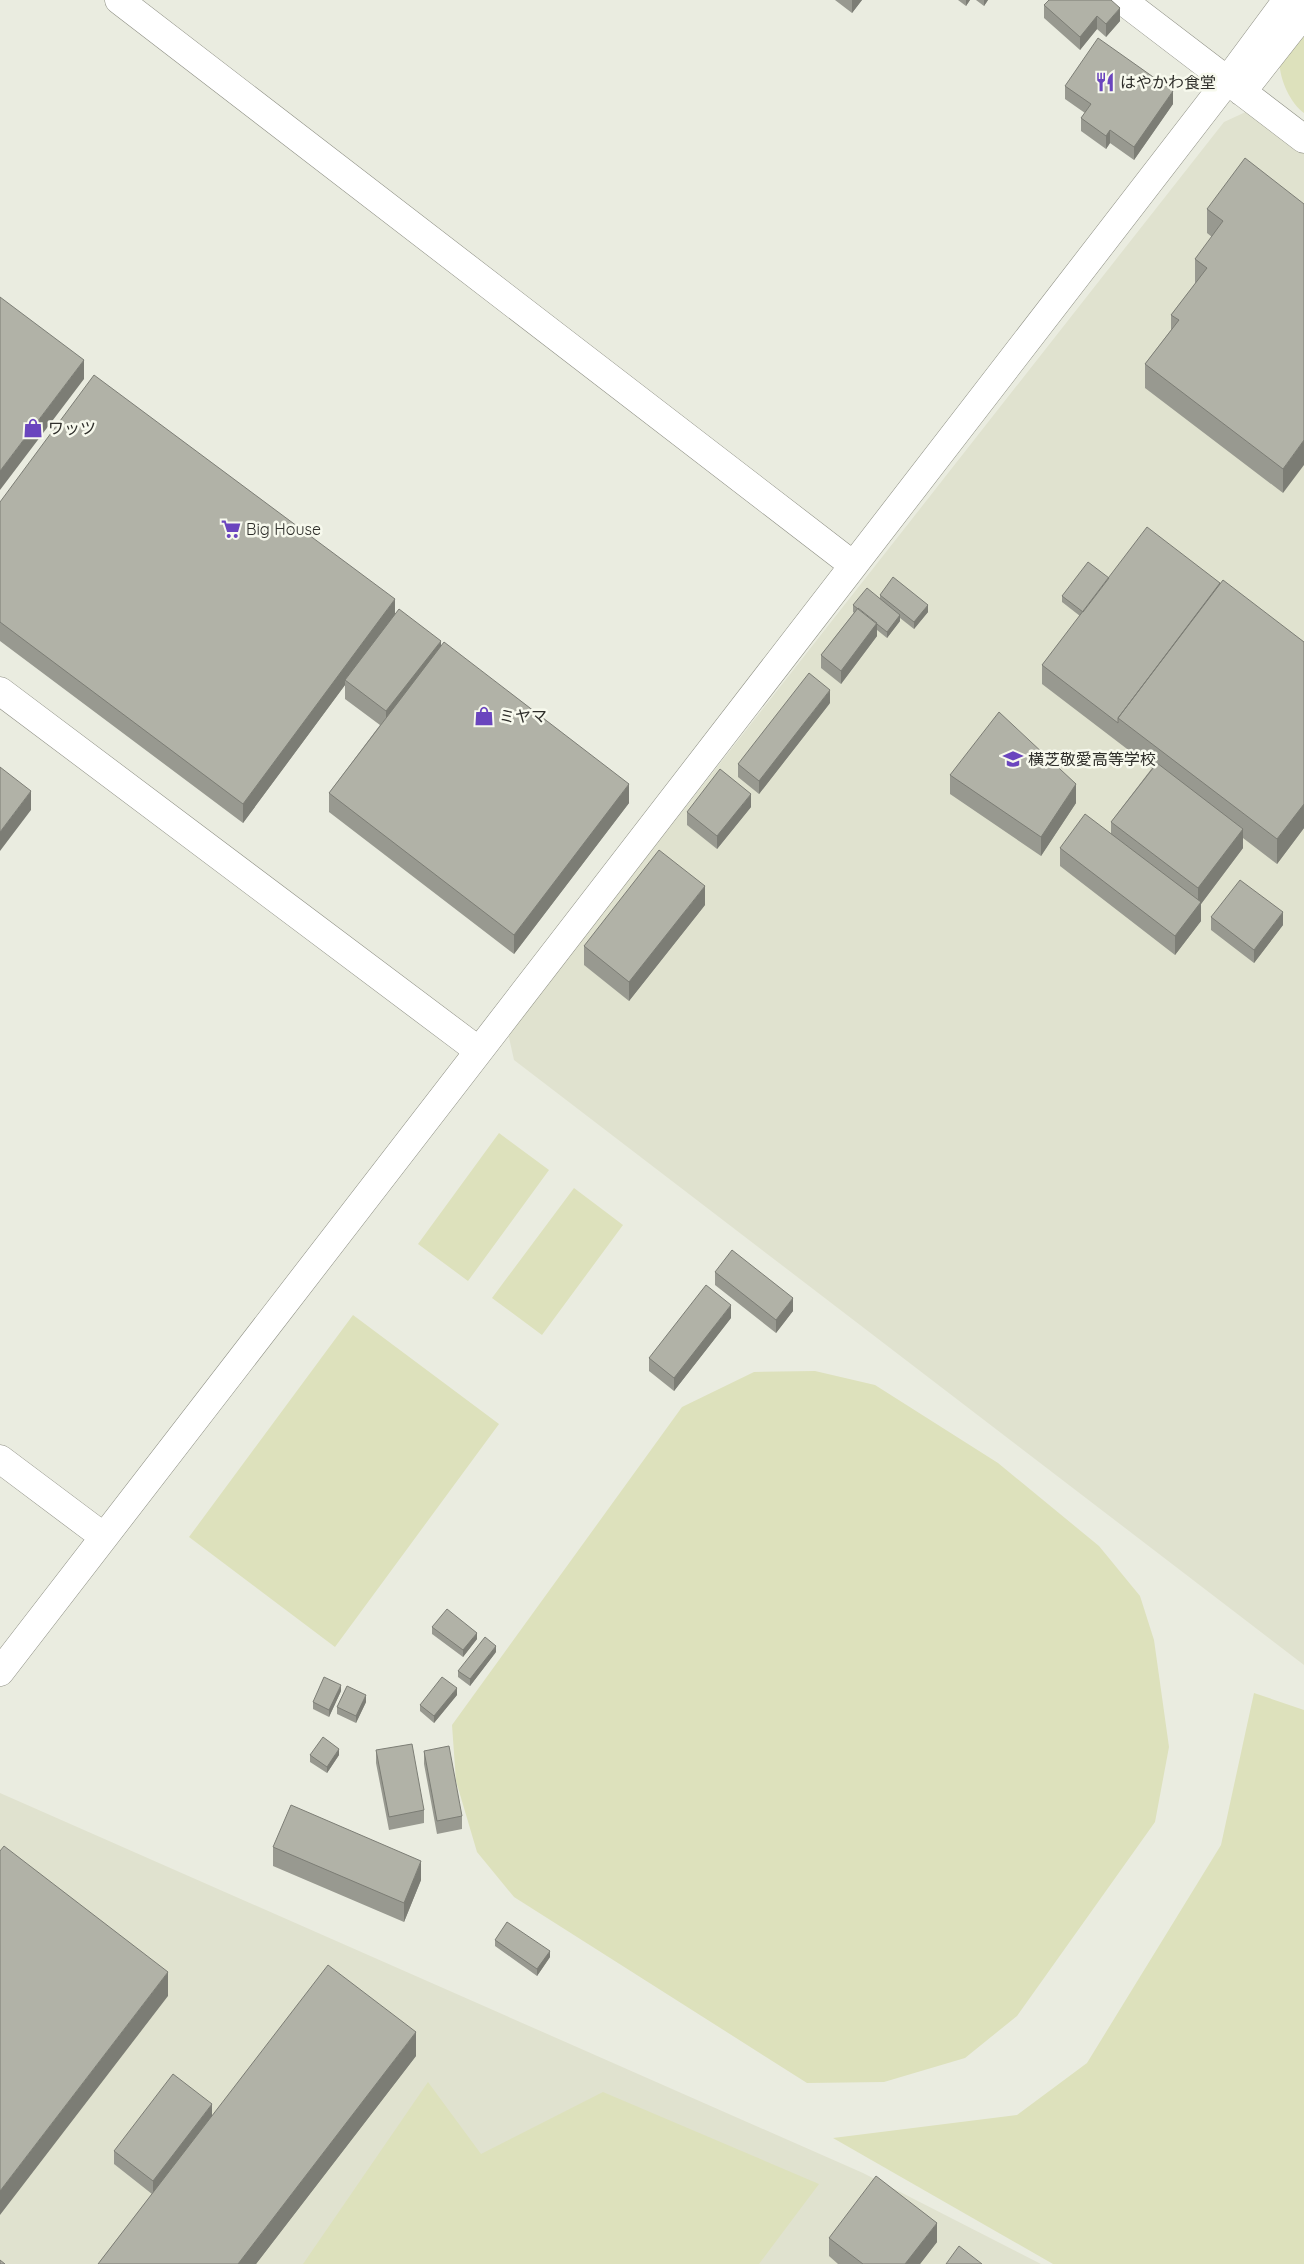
<svg xmlns="http://www.w3.org/2000/svg" width="1304" height="2264" font-family="Quicksand,'Noto Sans JP',sans-serif">
<rect width="100%" height="100%" fill="#eaece0"/>
<path fill="#e0e2cf" d="M1250,110L1304,151V1665L514,1060L508,1033L1224,122Z
M0,1793L863,2173L1041,2264H0Z"/>
<path fill="#dde1bc" d="M1304,23V113C1289,102 1277,74 1280,56C1282,48 1299,31 1304,23Z
M499,1133L549,1170L468,1281L418,1244Z
M574,1188L623,1225L542,1335L492,1298Z
M353,1315L499,1424L335,1647L189,1537Z
M815,1371L875,1385L998,1463L1099,1546L1140,1596L1154,1640L1169,1747L1155,1822L1017,2016L965,2058L884,2082L807,2083L514,1897L477,1852L456,1781L452,1725L682,1407L754,1372Z
M1254,1693L1304,1710V2264H1053L833,2138L1017,2115L1087,2063L1221,1845Z
M428,2082L481,2154L603,2092L819,2184L759,2264H303Z"/>
<g fill="none" stroke-linecap="round" stroke-linejoin="round">
<defs>
<path id="minor" d="M119,0L853,565
M1122,0L1304,139
M1242,92L1304,13
M0,691L479,1051
M0,1459L104,1537
M0,1672L1227,81L1287,0"/>
</defs>
<use href="#minor" stroke="#8d8e83" stroke-width="29"/>
<use href="#minor" stroke="#fff" stroke-width="28"/>
</g>
<path fill="#989990" d="M835,0H862L852,13Z
M958,0H970L966,6Z
M976,0H988L984,6Z
M1044,5L1120,21L1106,37L1097,29L1080,50L1044,18Z
M1065,86L1173,104L1134,160L1110,143L1106,149L1081,131V118L1085,113L1065,99Z
M1304,204L1283,493L1145,388V364L1171,330V315L1195,284V259L1212,237L1207,233V209Z
M0,502L395,614L441,646L629,803L514,954L329,812V793L380,725L345,699V685L243,823L0,641Z
M1109,578L1220,583L1304,642V828L1277,864L1243,838V848L1201,904V921L1175,955L1060,866V848L1111,833V822L1152,768L1042,684V665L1080,616L1062,602V596Z
M880,595L928,612L914,629L900,618V621L887,638L877,630V636L841,684L821,668V655L854,613L853,612V605L880,598Z
M830,703L759,794L738,777V764Z
M950,775L1076,803L1041,856L950,794Z
M751,807L717,849L687,825V812Z
M705,905L629,1001L584,965V946Z
M1211,917L1283,925L1254,963L1211,930Z
M715,1272L793,1311L776,1333L715,1285Z
M731,1318L674,1391L649,1371V1358Z
M432,1627L477,1639L463,1657L432,1634Z
M496,1652L470,1686L458,1677V1671Z
M341,1691L329,1717L313,1709V1702Z
M457,1695L434,1723L420,1711V1705Z
M366,1702L356,1723L337,1714V1707Z
M376,1750L424,1810V1823L389,1830L376,1763Z
M424,1751L462,1816V1829L437,1834L424,1764Z
M310,1755H339L327,1773L310,1762Z
M273,1847L421,1880L404,1922L273,1866Z
M495,1940L550,1957L537,1976L495,1946Z
M416,2056L256,2264H98L152,2194L114,2164V2151L212,2116Z
M829,2238L937,2242L920,2264H838L829,2256Z"/>
<path fill="#7c7d75" d="M852,0H862L852,13Z
M966,0H970L966,6Z
M984,0H988L984,6Z
M1120,8V21L1106,37V24Z
M1097,16V29L1080,50V37Z
M1173,91V104L1134,160V147Z
M1110,130V143L1106,149V136Z
M84,360V379L0,490V471Z
M1304,440V465L1283,493V469Z
M395,599V618L345,680V685L243,823V804Z
M928,605V612L914,629V622Z
M900,615V621L887,638V632Z
M877,623V636L841,684V671Z
M441,641V660L386,730V711Z
M830,690V703L759,794V781Z
M629,784V803L514,954V935Z
M1076,784V803L1041,856V837Z
M31,791V810L0,851V832Z
M751,794V807L717,849V836Z
M1304,804V828L1277,864V839Z
M1243,829V848L1201,904V921L1175,955V936L1198,905V888Z
M705,886V905L629,1001V982Z
M1283,912V925L1254,963V950Z
M793,1298V1311L776,1333V1320Z
M731,1305V1318L674,1391V1378Z
M477,1633V1639L463,1657V1650Z
M496,1646V1652L470,1686V1679Z
M341,1685V1691L329,1717V1710Z
M457,1688V1695L434,1723V1716Z
M366,1695V1702L356,1723V1716Z
M339,1749V1755L327,1773V1767Z
M421,1861V1880L404,1922V1903Z
M550,1951V1957L537,1976V1969Z
M168,1972V1996L0,2215V2191Z
M416,2032V2056L256,2264H238Z
M212,2104V2117L153,2194V2181Z
M937,2223V2242L920,2264H905Z"/>
<path fill="#b1b2a7" stroke="#7c7d75" d="M1049,0H1111L1120,8L1106,24L1097,16L1080,37L1044,5Z
M1098,38L1173,91L1134,147L1110,130L1106,136L1081,118L1091,104L1065,86Z
M1245,158L1304,204V440L1283,469L1145,364L1179,320L1171,315L1207,268L1195,259L1223,221L1207,209Z
M0,297L84,360L0,471Z
M94,375L395,599L243,804L0,622V502Z
M1147,527L1220,583L1118,718V723L1042,665Z
M1088,562L1109,578L1083,612L1062,596Z
M893,577L928,605L914,622L880,595Z
M1223,580L1304,642V804L1277,839L1118,718Z
M867,588L900,615L887,632L853,605Z
M858,608L877,623L841,671L821,655Z
M399,609L441,641L386,711L345,680Z
M444,642L629,784L514,935L329,793Z
M809,673L830,690L759,781L738,764Z
M999,712L1076,784L1041,837L950,775Z
M1157,763L1243,829L1198,888L1111,822Z
M0,767L31,791L0,832Z
M720,769L751,794L717,836L687,812Z
M1085,814L1201,902L1175,936L1060,848Z
M659,850L705,886L629,982L584,946Z
M1240,880L1283,912L1254,950L1211,917Z
M732,1250L793,1298L776,1320L715,1272Z
M706,1285L731,1305L674,1378L649,1358Z
M447,1609L477,1633L463,1650L432,1627Z
M485,1637L496,1646L470,1679L458,1671Z
M324,1677L341,1685L329,1710L313,1702Z
M442,1677L457,1688L434,1716L420,1705Z
M347,1686L366,1695L356,1716L337,1707Z
M323,1737L339,1749L327,1767L310,1755Z
M412,1744L424,1810L389,1817L376,1750Z
M449,1746L462,1816L437,1821L424,1751Z
M291,1805L421,1861L404,1903L273,1847Z
M4,1846L168,1972L0,2191V1851Z
M507,1922L550,1951L537,1969L495,1940Z
M328,1965L416,2032L238,2264H98Z
M173,2074L212,2104L153,2181L114,2151Z
M876,2176L937,2223L905,2264H863L829,2238Z
M959,2246L982,2264H946Z
M0,2260L5,2264H0Z"/>
<defs>
<symbol id="restaurant-bare" viewBox="-9 -9 18 18"><path d="M-5-6h1v4h1v-4h1v4h1v-4h1v5L-1.5 .5V6h-2V.5L-5-1ZM5-6V6H3V1.5H1.5Q1.5-4 5-6Z" fill="#6a45be" stroke="#f7f9ed" stroke-width="2.5" paint-order="stroke"/></symbol>
<symbol id="shop-bare" viewBox="-9 -9 18 18"><path d="M-5-2.5h2.3a2.7 3.5 0 0 1 5.4 0H5L5.5 6h-11ZM-1.5-2.5h3a1.5 2.3 0 0 0-3 0Z" fill="#6a45be" stroke="#f7f9ed" stroke-width="2.5" paint-order="stroke"/></symbol>
<symbol id="supermarket-bare" viewBox="-9 -9 18 18"><path d="M-6-5.5h2.5l.6 2H6L4.5 2H-2.5L-4.4-4H-6ZM-1.5 3.2a1.3 1.3 0 1 0 .1 0ZM3 3.2a1.3 1.3 0 1 0 .1 0Z" fill="#6a45be" stroke="#f7f9ed" stroke-width="2.5" paint-order="stroke"/></symbol>
<symbol id="school-bare" viewBox="-9 -9 18 18"><path d="M0-5L7-2L0 1L-7-2ZM-4 1L0 2.5L4 1V4Q0 6-4 4Z" fill="#6a45be" stroke="#f7f9ed" stroke-width="2.5" paint-order="stroke"/></symbol>
</defs>
<g fill-rule="evenodd">
<use href="#restaurant-bare" x="1091" y="68" width="28" height="28"/>
<use href="#shop-bare" x="19" y="414" width="28" height="28"/>
<use href="#supermarket-bare" x="217" y="515" width="28" height="28"/>
<use href="#shop-bare" x="470" y="702" width="28" height="28"/>
<use href="#school-bare" x="999" y="745" width="28" height="28"/>
</g>
<g text-anchor="middle" stroke-width="5" stroke-linejoin="round" paint-order="stroke">
<g font-size="16" fill="#2e2e2a" stroke="#f7f9ed" text-anchor="start">
<text x="1120" y="88">はやかわ食堂</text>
<text x="48" y="434">ワッツ</text>
<text x="246" y="535">Big House</text>
<text x="499" y="722">ミヤマ</text>
<text x="1028" y="765">横芝敬愛高等学校</text>
</g>
</g>
</svg>
